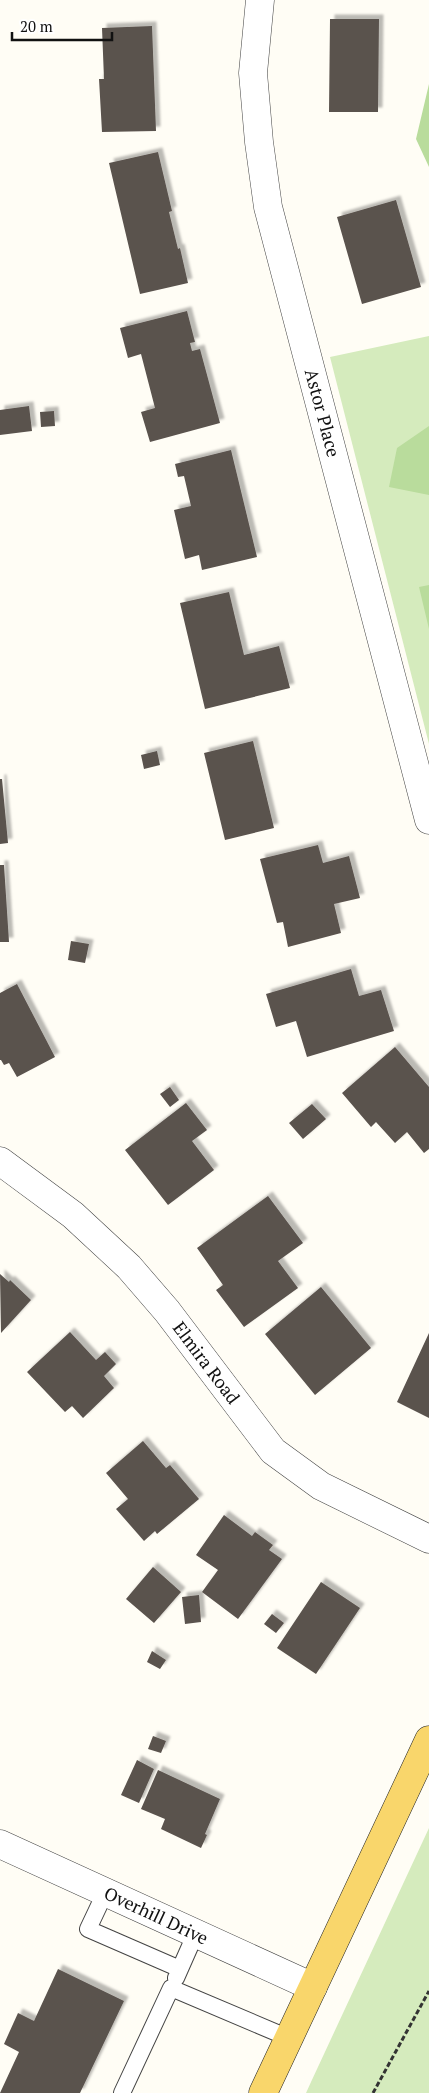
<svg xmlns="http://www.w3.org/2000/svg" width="429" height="2093" font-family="'PT Serif',serif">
<defs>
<filter id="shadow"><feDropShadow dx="4.5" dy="-4.5" stdDeviation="1" flood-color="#0004"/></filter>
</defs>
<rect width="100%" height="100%" fill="#fffdf5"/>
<path fill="#d5ebbd" d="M429,336V744L330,357Z
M429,1828V2093H306L311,2082Z"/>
<path fill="#b9dc9c" d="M429,84V167L416,139Z
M429,426V495L389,487L397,448Z
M429,585V629L419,587Z"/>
<path fill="#5a524d" filter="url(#shadow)" d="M330,19H379L378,112H329Z
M152,26L156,131L102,132L99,79H104L102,28Z
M158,152L172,211L169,212L178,249L180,248L188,283L140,294L109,163Z
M396,200L421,287L362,304L337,217Z
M187,311L195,342L190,343L192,351L200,349L220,423L150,442L141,412L155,408L141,354L128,358L120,328Z
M29,406L32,431L0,435V410Z
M54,411L55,426L41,427L40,412Z
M231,450L257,557L202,570L199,555L185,559L174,510L191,506L184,476L178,477L175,464Z
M229,592L244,655L279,646L290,688L205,709L180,603Z
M253,741L274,828L225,840L204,753Z
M157,751L160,765L144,769L141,755Z
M0,779H2L8,843L0,844Z
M318,845L323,863L349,856L360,898L334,904L341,933L288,947L283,922L277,923L260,859Z
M0,865H4L9,942H0Z
M71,941L89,944L85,963L68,960Z
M351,969L359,996L381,990L394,1031L307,1057L296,1021L276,1027L266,994Z
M17,984L55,1057L17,1077L9,1063L4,1065L1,1060H0V993Z
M395,1047L429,1087V1149L424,1153L407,1132L395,1143L376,1122L371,1127L342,1093Z
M170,1087L179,1100L170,1107L160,1094Z
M186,1103L207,1130L192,1141L214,1170L168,1205L125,1150Z
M312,1104L326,1119L303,1139L289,1123Z
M268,1196L303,1243L278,1261L298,1288L244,1327L216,1290L223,1285L197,1248Z
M0,1274L9,1282L10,1280L31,1300L1,1333Z
M321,1287L371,1348L315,1395L265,1334Z
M70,1332L96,1360L105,1352L116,1364L104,1376L114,1388L83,1418L72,1406L65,1412L27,1372Z
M429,1333V1418L397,1402Z
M143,1441L166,1468L170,1465L199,1499L157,1534L155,1531L144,1541L116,1509L128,1499L106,1473Z
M224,1515L252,1536L255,1532L273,1545L269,1550L282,1559L238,1619L202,1592L218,1570L196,1555Z
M153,1567L181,1592L154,1623L126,1599Z
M321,1582L360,1608L316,1674L277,1648Z
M199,1595L201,1622L185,1624L182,1597Z
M272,1614L284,1623L276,1633L264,1624Z
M152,1651L166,1660L160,1669L147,1662Z
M153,1736L166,1741L161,1753L148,1749Z
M137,1760L154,1769L139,1803L121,1795Z
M158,1770L220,1799L205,1834L207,1835L201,1848L161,1829L165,1819L141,1809Z
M58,1969L124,2001L80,2093H0L19,2052L4,2044L18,2013L34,2021Z"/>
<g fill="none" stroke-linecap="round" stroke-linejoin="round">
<defs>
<path id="service" d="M105,1893L88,1929L180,1969
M176,1978L195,1935
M122,2093L171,1988L289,2038"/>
<path id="minor" d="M260,0L253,73L259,142L268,207L429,820
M0,1161L73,1215L129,1267L167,1311L273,1451L321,1486L429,1539
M0,1844L313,1987"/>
<path id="primary" d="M263,2093L429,1740"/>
</defs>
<use href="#service" stroke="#444" stroke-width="18"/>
<use href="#minor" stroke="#444" stroke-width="29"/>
<use href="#primary" stroke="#222" stroke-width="29"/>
<path stroke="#333" stroke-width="3" stroke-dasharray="5 2.5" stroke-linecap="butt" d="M373,2093L429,1991"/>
<use href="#service" stroke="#fff" stroke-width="16"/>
<use href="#minor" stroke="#fff" stroke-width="28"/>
<use href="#primary" stroke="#f9d66b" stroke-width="28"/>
</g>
<g text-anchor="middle" stroke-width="5" stroke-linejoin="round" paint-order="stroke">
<g font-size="18" fill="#111" stroke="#fff">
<text transform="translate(322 413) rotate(75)" y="6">Astor Place</text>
<text transform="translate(206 1363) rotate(53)" y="6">Elmira Road</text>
<text transform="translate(156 1916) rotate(25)" y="6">Overhill Drive</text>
</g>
</g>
<path d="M12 32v8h100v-8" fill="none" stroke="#111111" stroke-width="2.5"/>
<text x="20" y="32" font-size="15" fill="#111111" stroke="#ffffff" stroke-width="4" paint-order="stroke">20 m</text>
</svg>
